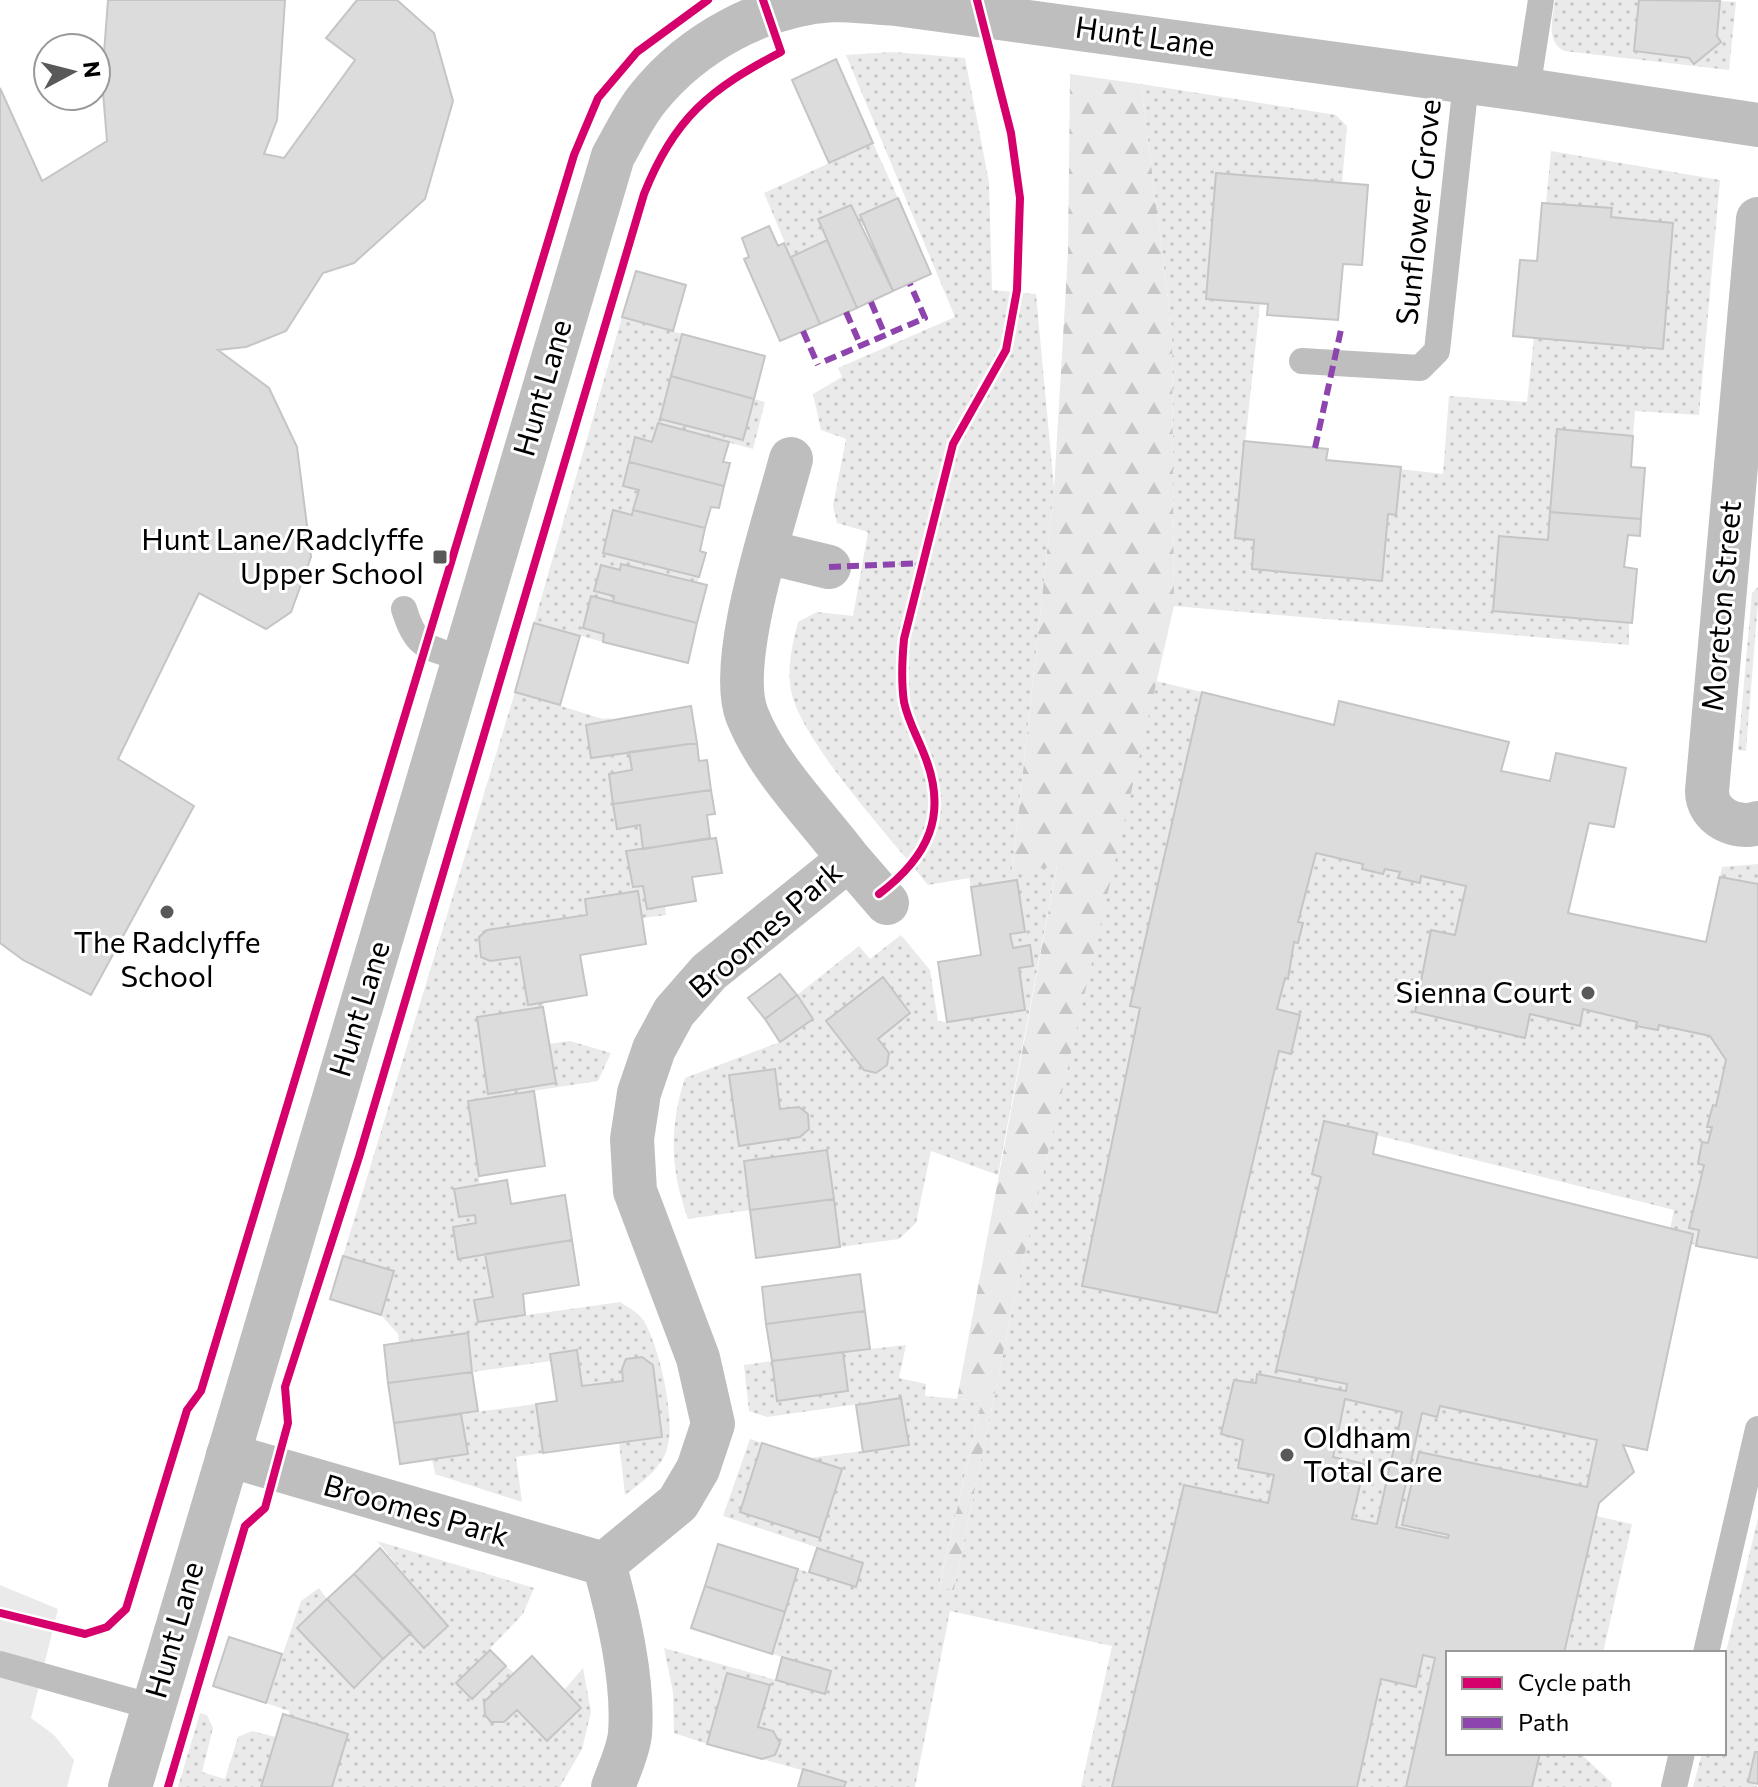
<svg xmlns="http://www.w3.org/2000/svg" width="1758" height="1787" font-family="Commissioner,sans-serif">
<defs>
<pattern id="grass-dots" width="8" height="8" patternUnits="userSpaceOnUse" patternTransform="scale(2)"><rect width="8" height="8" fill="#eaeaea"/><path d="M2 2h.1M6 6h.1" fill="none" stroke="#c7c7c7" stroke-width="1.8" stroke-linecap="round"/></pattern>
<pattern id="forest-firs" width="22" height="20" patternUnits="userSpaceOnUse" patternTransform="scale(2)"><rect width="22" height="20" fill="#eaeaea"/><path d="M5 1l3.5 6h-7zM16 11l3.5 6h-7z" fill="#c7c7c7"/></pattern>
</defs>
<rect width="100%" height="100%" fill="#fff"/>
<path fill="url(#grass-dots)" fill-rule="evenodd" d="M1555,0H1639L1634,51L1689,58L1694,63L1721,42L1717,36L1720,1L1736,2L1729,70L1564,51C1545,41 1553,18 1555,0Z
M893,52L965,58L989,182L992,290L1036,294L1054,488L1012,871L1057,865L998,1175L931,1151L916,1223L899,1239L840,1247L826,1150L744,1161L750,1210L688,1219C670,1169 669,1128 685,1078L780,1042L812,1019L797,995L859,946L870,959L901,935L930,970L938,1021L947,1022L1019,968L1033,965L1030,946L1013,948L1010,934L1025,931L1017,880L971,887L969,878L928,885C892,839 806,747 792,695C786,671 792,646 798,622L817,612L853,616L868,532L837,523L833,506L846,439L821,430L813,394L842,377L838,368L955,317L846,55ZM883,978L910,1013L878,1039L889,1053L887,1065L876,1073L864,1070L826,1021ZM774,1069L780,1109L808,1129L800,1137L739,1146L729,1075Z
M1141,84L1336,115L1347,126L1342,183L1206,299L1260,304L1235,538L1254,540L1253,569L1382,581L1388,514L1396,515L1400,469L1443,474L1449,396L1527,402L1534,337L1663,349L1673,223L1611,217L1546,203L1551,151L1720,180L1699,415L1635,411L1633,436L1557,429L1548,540L1499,537L1493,611L1629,623V645L1174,606L1172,331Z
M873,143L898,198L860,215L864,225L861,226L851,205L819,219L827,240L791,257L764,193Z
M622,317L682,334L660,419L743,440L754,399L765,402L753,449L658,423L652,442L635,438L623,485L639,490L632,515L613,511L603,553L699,577L698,583L622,564L620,570L602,565L595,591L614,596L613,602L591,596L584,628L604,634L603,642L534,623Z
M1758,587V602L1746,751L1738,750L1752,593Z
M1156,681L1202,692L1130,1005L1140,1008L1082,1286L1218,1312L1279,1051L1291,1054L1277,1009L1285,978H1288L1294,942H1298L1303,924L1298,922L1316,853L1363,864L1362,869L1382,874L1385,869L1400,872L1398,878L1420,883L1421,876L1466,886L1455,935L1431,930L1415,1012L1525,1037L1530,1014L1580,1025L1583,1009L1637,1022L1636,1026L1658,1030L1659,1025L1710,1036L1726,1060L1716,1106H1713L1707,1126L1712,1127L1708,1143L1702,1142L1698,1163L1704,1165L1689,1227L1699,1230L1696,1246L1670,1229L1674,1210L1324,1122L1312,1174L1321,1177L1276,1370L1347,1384L1346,1391L1258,1374L1243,1440L1274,1475L1268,1503L1184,1486L1112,1787H1081L1112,1646L950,1611L915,1787H844L845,1782L762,1759L775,1755L780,1743L773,1731L758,1727L770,1685L728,1673L707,1744L674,1733L673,1692L664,1648L825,1694L831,1671L772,1654L798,1569L855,1587L863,1563L723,1516L750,1439L762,1443L740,1512L820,1538L842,1469L809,1458L909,1445L901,1398L767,1417L749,1411L744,1365L772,1361L777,1401L848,1391L843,1352L906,1345L899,1378L926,1384L925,1396L982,1401L939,1586L954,1590L1014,1300Z
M515,692L603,719L610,718L629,752L632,770L610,774L618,828L640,825L643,849L627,852L633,887L643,886L665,906L666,915L642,918L637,891L586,899L587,915L487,930L479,937L481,957L490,961L520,957L528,1004L543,1003V1007L477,1017L488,1093L555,1083L549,1044L570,1041L611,1053L598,1081L468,1101L480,1185L455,1189L459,1217L475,1215L476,1223L453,1228L458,1259L485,1254L493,1297L475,1300L478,1322L620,1302C628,1307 640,1314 644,1321C660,1349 676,1419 667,1449C661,1469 641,1483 625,1495L619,1442L662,1436L653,1365L642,1357L626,1359L622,1369L623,1381L582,1386L577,1350L551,1354V1361L472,1372L467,1333L399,1343L398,1334L381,1315L393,1271L343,1256Z
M1758,864V884L1720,877L1722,867Z
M1345,1399L1402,1412L1377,1524L1352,1519L1365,1464L1333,1457Z
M536,1404L543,1453L516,1457L522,1502L435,1474L432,1459L467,1454L461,1414Z
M1440,1406L1597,1440L1587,1487L1420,1452L1402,1525L1449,1535L1448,1538L1396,1527L1422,1413L1437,1417Z
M1596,1516L1632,1524L1603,1653H1564Z
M1758,1518V1752H1755L1748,1781L1758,1787H1693L1702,1753H1724V1660Z
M377,1541L534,1588L523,1614L457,1683L472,1699L506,1666L514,1673L484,1702L485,1715L491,1722H504L517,1710L547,1741L580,1708L564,1690L583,1668L591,1712L582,1749L560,1787H332L348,1734L289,1716V1711L266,1703L301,1601L319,1588L327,1599L297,1628L354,1688L411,1633L425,1648L448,1626Z
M1423,1655L1435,1658L1406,1787H1357L1381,1679L1416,1687Z
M200,1713L207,1715L213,1728L202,1772L225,1779L238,1737L252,1731L276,1737L261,1787H178Z
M1540,1753H1580L1612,1783L1611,1787H1532Z"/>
<path fill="url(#forest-firs)" d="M1070,74L1141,84L1172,331L1174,606L1014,1300L954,1590L939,1587L982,1401L957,1399L1057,866L1012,872L1054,488L1068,253Z"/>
<path fill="#eaeaea" d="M0,1585L58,1609L31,1718L54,1735L74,1760L67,1787H0Z"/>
<path fill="#dcdcdc" stroke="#c5c5c5" stroke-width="2" fill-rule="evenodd" d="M108,0H285L277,120L264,154L284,158L355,60L326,38L357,0H397L434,33L453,101L425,199L354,263L323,273L286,331L246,347L218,350L269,388L297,447L311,557L291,612L266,629L199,593L118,759L194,806L91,995L23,960L0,943V88L42,181L107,141L102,80Z
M1639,0L1720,1L1717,36L1721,42L1694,64L1689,58L1634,51Z
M836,59L873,143L829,163L792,80Z
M1216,173L1368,185L1362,265L1343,264L1338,320L1267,315L1268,304L1206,299Z
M898,198L931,274L893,291L860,215Z
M1542,203L1612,208L1611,217L1673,223L1663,349L1513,336L1520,260L1537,261Z
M851,205L893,291L857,308L818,219Z
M769,226L778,246L784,243L820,324L780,341L744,259L749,257L742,238Z
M827,240L857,308L820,324L791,257Z
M636,271L686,285L673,331L622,317Z
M682,334L765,356L754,399L671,376Z
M671,376L754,399L743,440L660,419Z
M658,423L729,442L723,462L730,463L724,486L629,462L635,437L652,442Z
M1557,429L1633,436L1631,467L1645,468L1641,519L1550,512Z
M1244,441L1328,449L1326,460L1401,467L1396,515L1388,514L1382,581L1252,569L1254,540L1235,538Z
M629,462L724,486L719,508L711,507L705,528L633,510L639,490L623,486Z
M613,510L632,515L633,510L705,528L700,551L706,553L699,577L603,553Z
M1550,512L1641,519L1640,536L1628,535L1624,567L1637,569L1632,623L1493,611L1499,536L1548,540Z
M621,564L707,585L697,623L613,602L614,596L594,591L601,565L620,570Z
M591,596L697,623L688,663L603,642L604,634L583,628Z
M534,623L580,636L560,705L515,692Z
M1202,692L1334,725L1339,701L1509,742L1501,771L1550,781L1556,753L1626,768L1614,827L1589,823L1568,913L1706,942L1720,877L1758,884V1258L1696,1246L1699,1230L1689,1228L1704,1165L1698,1164L1702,1142L1708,1143L1712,1127H1707L1713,1105L1716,1106L1726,1060L1710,1036L1659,1025L1658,1030L1636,1026L1637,1022L1583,1009L1580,1026L1530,1014L1525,1038L1415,1012L1431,930L1455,935L1466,886L1421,876L1420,883L1398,878L1400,872L1385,869L1383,874L1362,869L1363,864L1316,853L1298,922L1303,923L1298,943L1294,942L1288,979L1285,978L1277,1009L1300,1015L1291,1054L1279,1051L1217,1313L1082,1286L1140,1008L1130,1006Z
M691,706L697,743L591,758L586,725Z
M697,743L699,761L707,760L711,790L613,804L609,774L632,770L629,752Z
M711,790L715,814L707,815L710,838L643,849L640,825L617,829L613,804Z
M716,838L722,873L692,877L696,901L647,909L643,886L633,887L626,851Z
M1017,880L1025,932L1010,934L1013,948L1030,945L1033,966L1019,968L1025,1010L947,1022L938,962L981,955L971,887Z
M638,891L646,944L580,955L587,995L528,1005L520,957L490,961L481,957L479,937L487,930L587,915L585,899Z
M780,974L797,995L765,1019L748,998Z
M883,977L910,1013L878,1039L889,1053L887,1065L876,1073L864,1070L826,1021Z
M797,995L813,1019L780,1042L765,1019Z
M543,1007L556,1083L488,1094L477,1017Z
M775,1069L780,1109L799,1107L808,1114L809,1129L800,1137L739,1146L729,1075Z
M534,1091L545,1166L479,1176L468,1101Z
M1324,1121L1377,1133L1373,1154L1693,1234L1647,1450L1623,1445L1634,1472L1599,1503L1564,1653H1448V1753H1540L1532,1787H1406L1435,1658L1423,1655L1416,1687L1381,1679L1357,1787H1112L1184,1485L1268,1503L1274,1475L1238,1468L1243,1440L1221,1434L1234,1380L1256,1383L1257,1374L1346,1391L1347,1384L1276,1370L1321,1177L1312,1174ZM1345,1399L1402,1412L1377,1524L1352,1519L1365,1464L1333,1457ZM1440,1406L1597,1440L1587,1487L1419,1452L1402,1525L1449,1535L1448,1538L1396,1527L1422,1413L1437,1417Z
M827,1150L834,1199L750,1210L744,1161Z
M507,1180L511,1204L565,1195L572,1240L458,1259L453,1227L476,1223L475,1215L459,1217L454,1189Z
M834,1199L840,1247L756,1258L750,1210Z
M572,1240L579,1285L523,1294L525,1315L478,1322L474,1300L493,1297L485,1254Z
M343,1256L394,1271L381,1315L330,1299Z
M860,1274L865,1311L766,1324L762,1287Z
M865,1311L870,1349L772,1361L766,1324Z
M468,1333L472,1372L388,1383L384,1345Z
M577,1350L582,1386L623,1381L622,1369L626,1359L642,1357L653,1365L662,1437L543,1453L536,1404L557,1401L550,1354Z
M843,1352L848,1391L777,1401L772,1361Z
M472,1372L478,1411L394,1423L388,1383Z
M901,1398L909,1445L863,1452L856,1405Z
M461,1414L468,1454L400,1464L394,1423Z
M762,1443L842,1469L820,1538L740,1512Z
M718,1544L798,1569L785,1612L705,1586Z
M380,1548L448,1626L424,1648L354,1574Z
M817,1548L863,1563L856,1587L809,1572Z
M354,1574L411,1633L383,1659L327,1599Z
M705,1586L785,1612L772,1654L691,1628Z
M327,1599L383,1659L354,1688L297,1628Z
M229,1637L282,1654L266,1703L213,1686Z
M490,1650L506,1666L472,1699L456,1683Z
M532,1656L581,1708L547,1741L517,1710L504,1722H491L485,1715L484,1702Z
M782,1657L831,1671L825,1694L776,1680Z
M727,1673L770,1685L758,1727L773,1731L780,1743L775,1755L762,1759L707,1744Z
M283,1714L348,1734L332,1787H261Z
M1755,1752H1758V1784L1748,1782Z
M803,1769L846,1782L844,1787H798Z"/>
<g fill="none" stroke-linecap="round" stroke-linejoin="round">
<path stroke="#bebebe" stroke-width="26" d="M1527,90L1541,0
M1302,361L1420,368L1437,351L1466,82
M404,609C416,649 427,647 464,659
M1706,1653L1758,1429
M0,1664L153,1707
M1674,1787L1682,1753"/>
<path stroke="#bebebe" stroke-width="44" d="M1758,219L1707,791C1707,817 1736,830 1758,823
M767,552L829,567
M849,859L887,903
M228,1455L604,1564
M604,1564L678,1503L698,1469L713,1424L698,1358L635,1191L632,1139L639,1093L654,1049L674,1012L709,972L849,859C815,814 768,768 747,715C726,661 776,517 791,459
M604,1564C619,1616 634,1680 630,1734C628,1752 619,1770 613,1787"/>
<path stroke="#bebebe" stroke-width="44" d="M130,1787L613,156C624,137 634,115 648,98C692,43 763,4 834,0C854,0 876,3 896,4L1527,90L1758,125"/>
<path stroke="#8e44ad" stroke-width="6" stroke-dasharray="12 6" stroke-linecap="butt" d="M871,302L885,335
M846,312L861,346
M803,331L818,365
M825,361L925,318L910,284
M1315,448L1342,325
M829,567L924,563"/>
<defs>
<path id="cycleway" d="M879,894C928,857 949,815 924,754C917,736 908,721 904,702C901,681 902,660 904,639L953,444L1006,350L1017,290L1020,198L1011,133L977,0
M0,1613L85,1634L107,1627L126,1609L187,1410L201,1391L574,155L598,98L637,52L708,0
M168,1787L245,1526L265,1508L288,1423L285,1387L359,1157L644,194C674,118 710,89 781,52L763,0"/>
</defs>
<use href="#cycleway" stroke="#fff" stroke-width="13"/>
<use href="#cycleway" stroke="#d6006c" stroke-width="8"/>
</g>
<g fill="#595959" stroke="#fff" stroke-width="3">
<rect x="432" y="549" width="16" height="16" rx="4"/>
<circle cx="167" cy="912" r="8"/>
<circle cx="1588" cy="993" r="8"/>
<circle cx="1287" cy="1455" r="8"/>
</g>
<g text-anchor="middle" stroke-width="6" stroke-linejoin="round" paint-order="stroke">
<g font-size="30" fill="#000" stroke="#fff">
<text transform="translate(1145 37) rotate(8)" y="10">Hunt Lane</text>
<text transform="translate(1419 212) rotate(-84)" y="10">Sunflower Grove</text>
<text transform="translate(543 388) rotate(-74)" y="10">Hunt Lane</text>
<text transform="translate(1722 606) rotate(-85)" y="10">Moreton Street</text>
<text transform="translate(766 930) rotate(-41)" y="10">Broomes Park</text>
<text transform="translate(360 1009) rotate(-73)" y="10">Hunt Lane</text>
<text transform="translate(416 1511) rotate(16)" y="10">Broomes Park</text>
<text transform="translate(175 1630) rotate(-74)" y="10">Hunt Lane</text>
</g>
<g font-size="30" fill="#000" stroke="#fff" text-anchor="end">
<text x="424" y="550">Hunt Lane/Radclyffe<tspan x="424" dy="34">Upper School</tspan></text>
<text x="167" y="953" text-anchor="middle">The Radclyffe<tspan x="167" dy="34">School</tspan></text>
<text x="1572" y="1003">Sienna Court</text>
<text x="1303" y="1448" text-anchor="start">Oldham<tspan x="1303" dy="34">Total Care</tspan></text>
</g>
</g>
<rect x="1446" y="1651" width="280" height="104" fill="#ffffff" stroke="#999999" stroke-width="2"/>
<rect x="1462" y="1677" width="40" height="12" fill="#d6006c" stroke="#999999" stroke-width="2"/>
<text x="1518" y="1691" font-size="24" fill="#000000">Cycle path</text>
<rect x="1462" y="1717" width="40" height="12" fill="#8e44ad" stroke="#999999" stroke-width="2"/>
<text x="1518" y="1731" font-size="24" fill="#000000">Path</text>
<g transform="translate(72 72) rotate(83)"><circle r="38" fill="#ffffff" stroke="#999999" stroke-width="2"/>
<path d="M0-6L14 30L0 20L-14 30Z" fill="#595959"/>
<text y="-12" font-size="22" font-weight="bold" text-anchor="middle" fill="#000000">N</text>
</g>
</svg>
